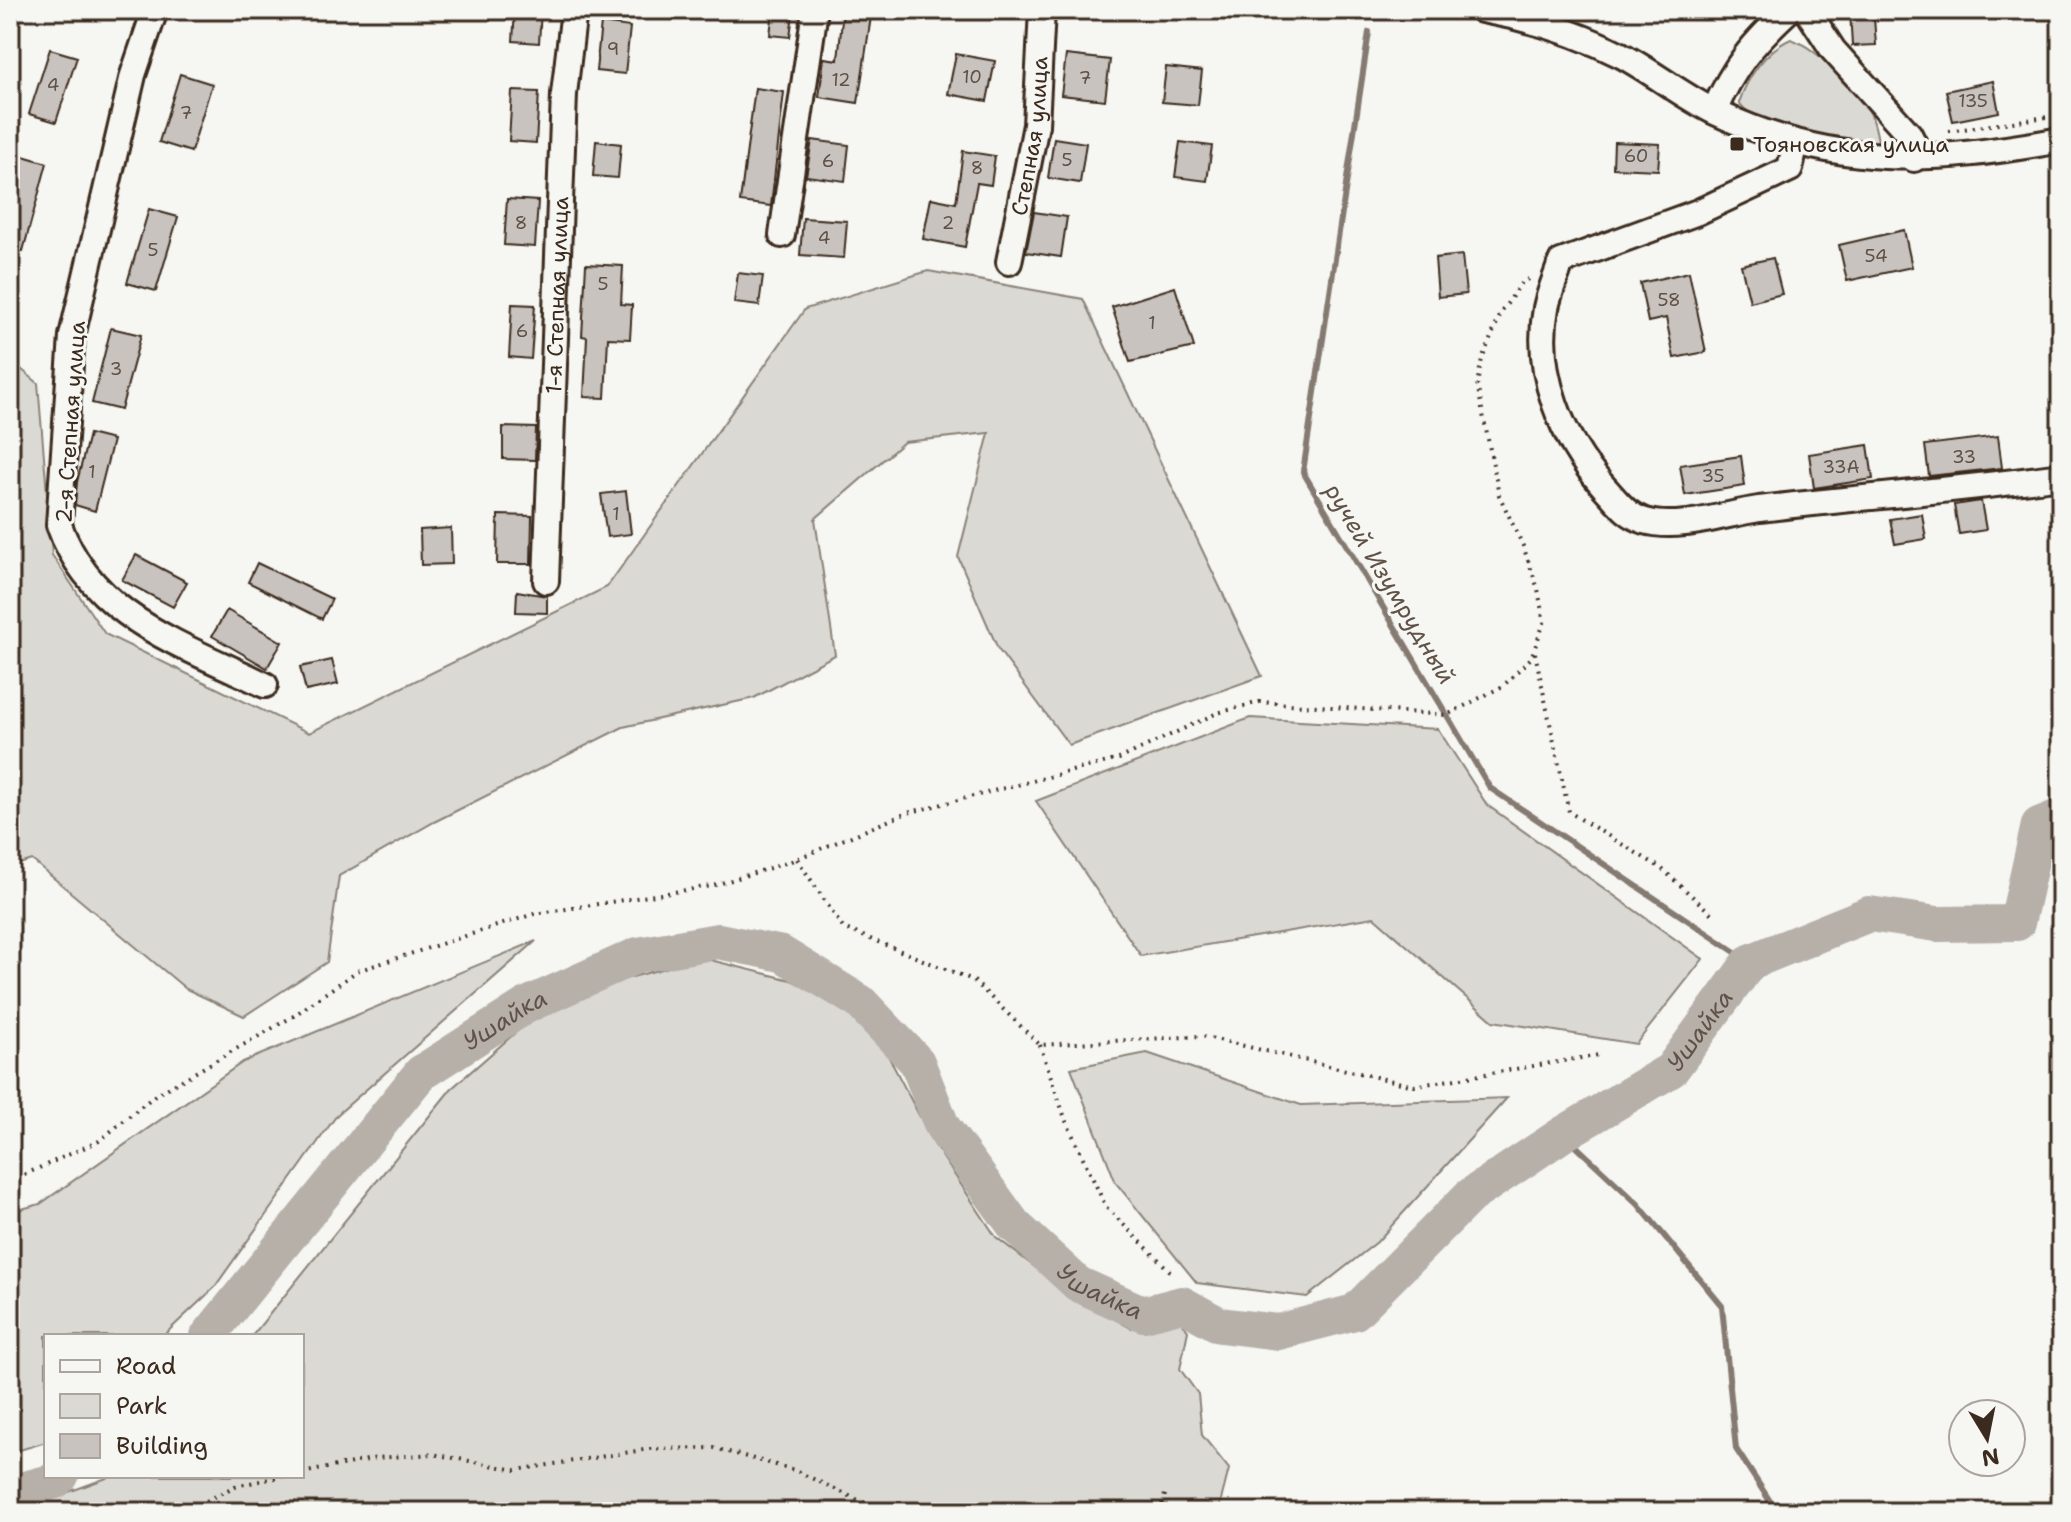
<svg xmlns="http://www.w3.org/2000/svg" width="2071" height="1522" font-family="'Shantell Sans',sans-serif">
<rect width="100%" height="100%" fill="#f6f6f2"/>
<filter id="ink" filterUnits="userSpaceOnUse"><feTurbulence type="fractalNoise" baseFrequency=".0125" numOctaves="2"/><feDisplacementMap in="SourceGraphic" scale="16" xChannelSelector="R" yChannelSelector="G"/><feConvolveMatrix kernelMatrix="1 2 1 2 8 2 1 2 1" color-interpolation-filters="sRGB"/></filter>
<g filter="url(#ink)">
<path fill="#dad9d3" stroke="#8a8278" stroke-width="2" d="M1791,39C1817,48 1859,90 1871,115C1875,123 1876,132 1878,140L1872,145C1829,138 1769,138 1739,103C1747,77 1766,50 1791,39Z
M928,271L1083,299L1262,676L1069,745L998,649L958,557L989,433L904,442L815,519L835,655L754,698L623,727L434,822L339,876L327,962L244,1016L186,989L32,860L10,867V360L38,383L52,555L105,634L309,733L607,587L805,309Z
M1250,718L1438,729L1487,805L1703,959L1636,1044L1493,1021L1374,917L1141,956L1036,801Z
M536,941L337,1115L214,1288L163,1336H46V1442L10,1453V1212L40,1204L243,1062Z
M702,958L791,980L835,1000L880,1040L934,1144L996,1237L1072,1296L1131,1328L1176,1315L1188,1331L1180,1369L1198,1394L1202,1435L1229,1469L1218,1512H14L112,1476H302V1336H252L451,1089L532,1018L614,982Z
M1147,1053L1301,1105L1507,1098L1377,1242L1307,1297L1197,1283L1116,1183L1071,1068Z"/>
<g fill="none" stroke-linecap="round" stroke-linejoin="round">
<path stroke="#857a71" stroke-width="6" d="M1369,32L1303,472L1490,788L1750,962
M1563,1134L1638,1204L1722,1306L1736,1449L1777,1512"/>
<g stroke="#b6b0a9" stroke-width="36">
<path id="s1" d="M208,1336L421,1073L527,1005L638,955L718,941L782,954L860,1002L917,1062L942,1126L1014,1225L1078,1284L1144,1314L1182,1304L1220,1325L1278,1332L1355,1312L1470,1196L1563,1134L1671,1070L1750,962L1869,914L1937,924L2017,923L2039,825L2061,816"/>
<path d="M10,1493L55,1481L61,1476"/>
</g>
</g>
<path fill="#c8c3be" stroke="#3b2a1e" stroke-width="2" d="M515,10H541L539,43L513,41Z
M773,10L793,13L790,37L770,35Z
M843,10H872L858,103L819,97L824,58L838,60Z
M1850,10H1870V18H1874L1876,45L1852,46Z
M601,23L630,27L625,74L596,71Z
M50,49L77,57L56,122L29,114Z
M956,54L995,61L987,101L948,94Z
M1066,55L1110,60L1105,100L1061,95Z
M1166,67L1202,71L1198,105L1162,102Z
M180,74L212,84L191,152L159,142Z
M1993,81L1999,112L1953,121L1946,91Z
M755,88L784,92L771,206L740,202Z
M512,91L539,92L536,143L509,141Z
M1054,138L1086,143L1080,183L1048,178Z
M812,140L849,145L845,181L806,176Z
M596,141L621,144L618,178L593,176Z
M1180,142L1212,146L1207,181L1175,177Z
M1614,142L1660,144L1658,170L1613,168Z
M963,151L995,156L991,185L977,183L965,247L923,239L931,198L956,203Z
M16,154L47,163L23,251L10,247V176Z
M507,199L538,201L535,247L504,245Z
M149,209L178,217L156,291L127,283Z
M1034,212L1067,217L1061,257L1026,252Z
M803,218L847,221L844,258L800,255Z
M1904,230L1912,267L1847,281L1839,245Z
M1462,255L1466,294L1438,297L1435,258Z
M1773,258L1782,294L1750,302L1741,265Z
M586,264L623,266L621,304L632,305L630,339L608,338L605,398L584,397L587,337L582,336Z
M1689,272L1706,352L1674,358L1666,318L1648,322L1640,283Z
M738,273L763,276L759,306L734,303Z
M1175,287L1194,347L1130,362L1112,307Z
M512,304L535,305L531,359L509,357Z
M111,328L141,335L121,410L92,403Z
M503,427L536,428L535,460L503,459Z
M89,434L113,440L95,511L75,505L77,482Z
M1998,436L2002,468L1929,476L1925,445Z
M1868,445L1873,479L1814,488L1809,454Z
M1741,456L1745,486L1685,495L1680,465Z
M626,491L631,534L607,537L601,494Z
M1981,501L1986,530L1959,534L1954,505Z
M1922,514L1926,539L1895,544L1890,519Z
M498,515L532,516L531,564H497Z
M451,528L452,564L421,565L420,530Z
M136,555L187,582L173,607L122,580Z
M257,563L332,599L322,619L248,582Z
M517,591L547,596V613L516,612Z
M227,610L282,642L267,668L212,636Z
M332,660L338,684L306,691L300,667Z"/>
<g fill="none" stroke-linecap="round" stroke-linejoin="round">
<defs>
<g id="minor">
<path d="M155,10L133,75L72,336L59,525C92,618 184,645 265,685"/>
<path d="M1482,10C1532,19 1575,32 1621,55C1653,72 1682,96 1715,112C1834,169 1935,163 2061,140"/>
<path d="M1807,10L1833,50L1909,134L1914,144V159"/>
<path d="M1714,111C1734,66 1753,43 1789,10"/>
<path d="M1795,145L1790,169L1698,212L1561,262C1556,277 1549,293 1546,308C1534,372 1562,440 1604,487C1617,501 1626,515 1645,521C1679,531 1724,514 1759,509C1860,497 1961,490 2061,476"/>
<path d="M782,235L815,10"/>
<path id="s2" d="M1009,262L1036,125L1042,10"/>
<path id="s3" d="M546,581L564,94L574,10"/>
</g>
</defs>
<use href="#minor" stroke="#3b2a1e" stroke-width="30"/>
<path stroke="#3b2a1e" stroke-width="4" stroke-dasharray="2 6" stroke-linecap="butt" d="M1949,131L2061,115
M1535,653L1569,812L1661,868L1714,916
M797,859L843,928L973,980L1040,1045L1202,1036L1414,1086L1599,1055
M1040,1045L1066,1121L1106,1207L1174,1275
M10,1181L99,1141L154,1096L292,1017L357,971L534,914L712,886L789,862L907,813L1119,759L1217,713L1260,702L1447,715L1503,686L1531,658L1544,623L1538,589L1523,546L1499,495L1477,384L1482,359L1502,311L1522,282L1531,278
M302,1473L377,1458L433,1454L516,1470L650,1449L714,1448L794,1470L884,1512
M185,1512L235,1486L285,1476
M1160,1512L1166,1491"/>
<use href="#minor" stroke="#f6f6f2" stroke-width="24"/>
</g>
</g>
<rect fill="#3b2a1e" stroke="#f6f6f2" stroke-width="3" x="1729" y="136" width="16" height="16" rx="4"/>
<g text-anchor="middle" stroke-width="6" stroke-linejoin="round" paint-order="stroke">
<g font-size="18" fill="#5e5046">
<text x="613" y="55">9</text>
<text x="972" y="83">10</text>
<text x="1085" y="84">7</text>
<text x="841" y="86">12</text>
<text x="53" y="91">4</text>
<text x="1973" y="107">135</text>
<text x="186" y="119">7</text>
<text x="1636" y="162">60</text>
<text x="1067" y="166">5</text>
<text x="828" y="167">6</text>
<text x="977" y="174">8</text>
<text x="521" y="229">8</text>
<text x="948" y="229">2</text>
<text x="824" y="244">4</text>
<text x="153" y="256">5</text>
<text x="1876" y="262">54</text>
<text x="603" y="290">5</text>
<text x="1669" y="306">58</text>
<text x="1152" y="329">1</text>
<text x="522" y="337">6</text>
<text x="116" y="375">3</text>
<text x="1964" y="463">33</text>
<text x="1841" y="473">33А</text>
<text x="92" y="478">1</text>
<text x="1713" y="482">35</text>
<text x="616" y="520">1</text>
</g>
<g font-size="22" fill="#3b2a1e" stroke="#f6f6f2">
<text dy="8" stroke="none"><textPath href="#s2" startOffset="128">Степная улица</textPath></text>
<text dy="8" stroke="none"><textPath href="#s3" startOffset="286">1-я Степная улица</textPath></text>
<text transform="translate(70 422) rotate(-86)" y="8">2-я Степная улица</text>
</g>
<g font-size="22" fill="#3b2a1e" stroke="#f6f6f2" text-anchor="start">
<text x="1753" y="152">Тояновская улица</text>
</g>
<g font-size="24" font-style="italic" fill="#605248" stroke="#f6f6f2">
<text transform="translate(1390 584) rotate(59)" y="8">ручей Изумрудный</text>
<text dy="8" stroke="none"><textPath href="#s1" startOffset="438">Ушайка</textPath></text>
<text dy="8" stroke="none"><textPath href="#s1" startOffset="1928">Ушайка</textPath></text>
<text dy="8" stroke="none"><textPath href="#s1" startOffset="1208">Ушайка</textPath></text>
</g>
</g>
<rect width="2071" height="1522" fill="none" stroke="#f6f6f2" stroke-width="40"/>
<rect x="20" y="20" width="2031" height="1482" fill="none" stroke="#3b2a1e" stroke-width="3" filter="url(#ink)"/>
<rect x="44" y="1334" width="260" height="144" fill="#f6f6f2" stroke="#aba49d" stroke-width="2"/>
<rect x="60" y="1360" width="40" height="12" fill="#f6f6f2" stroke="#aba49d" stroke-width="2"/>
<text x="116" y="1374" font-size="24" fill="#3b2a1e">Road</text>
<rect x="60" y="1394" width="40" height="24" fill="#dad9d3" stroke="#aba49d" stroke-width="2"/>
<text x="116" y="1414" font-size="24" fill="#3b2a1e">Park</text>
<rect x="60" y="1434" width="40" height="24" fill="#c8c3be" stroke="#aba49d" stroke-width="2"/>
<text x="116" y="1454" font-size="24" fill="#3b2a1e">Building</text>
<g transform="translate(1987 1438) rotate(170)"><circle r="38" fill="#f6f6f2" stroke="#aba49d" stroke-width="2"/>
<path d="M0-6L14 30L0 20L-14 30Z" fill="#3b2a1e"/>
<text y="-12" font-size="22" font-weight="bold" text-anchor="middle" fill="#3b2a1e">N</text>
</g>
</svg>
